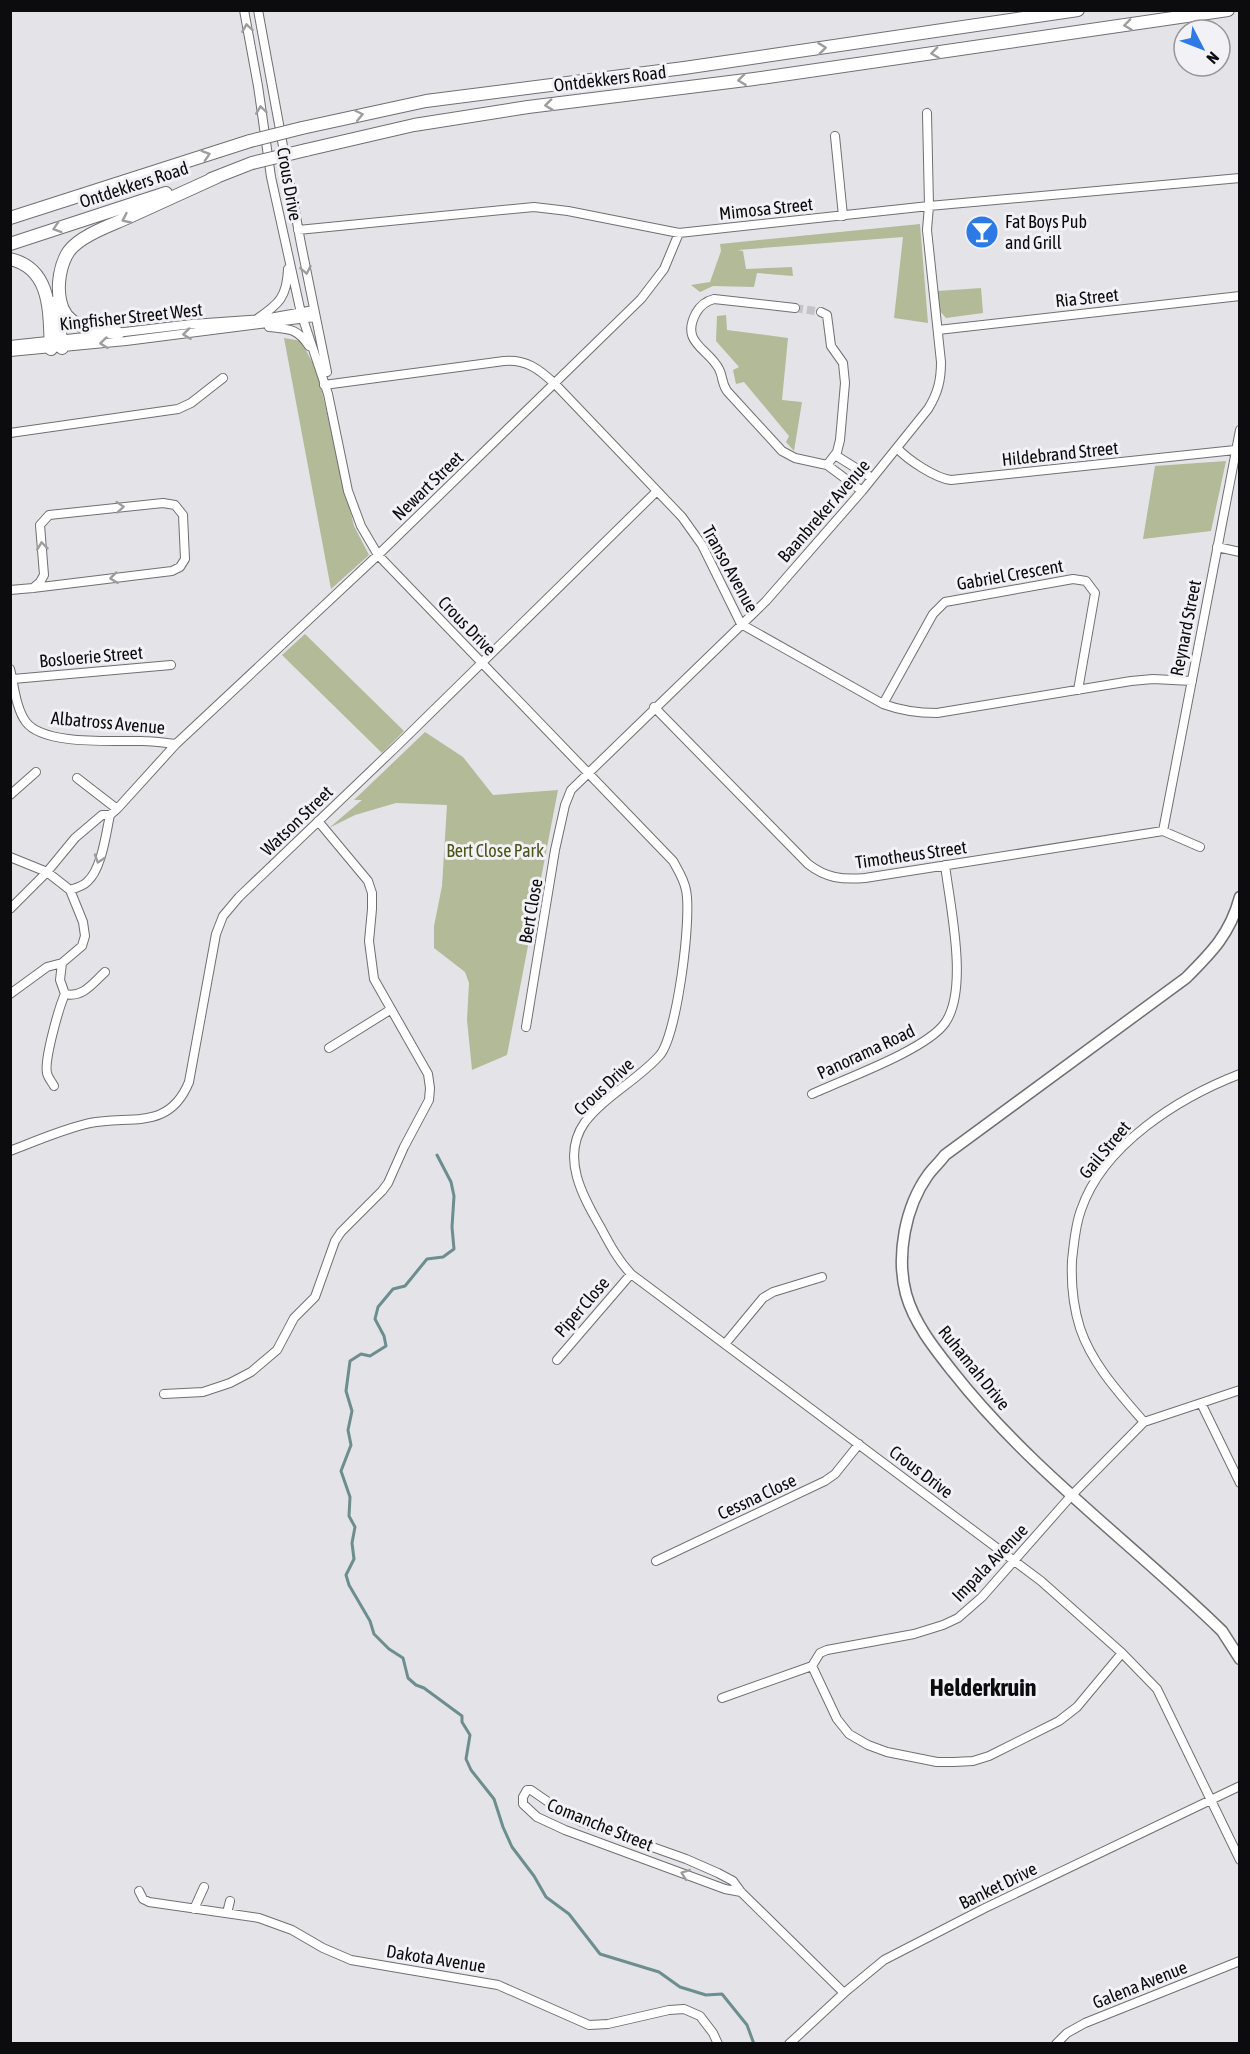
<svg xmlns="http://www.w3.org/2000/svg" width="1250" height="2054" font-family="'Asap Condensed',sans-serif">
<rect width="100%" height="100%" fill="#e4e3e8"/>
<path fill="#b3ba98" d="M920,224L928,323L894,318L903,237L738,250L743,251L746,269L792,267L793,276L757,273L754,287L713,286L700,292L691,285L710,282L721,251L720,244Z
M981,288L983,313L946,318L938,309V291Z
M726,315L727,330L788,338L782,400L802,402L794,451L786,442L789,436L744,382L736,384L733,370L739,367L716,341L717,316Z
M284,338L301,341L317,371L354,526L369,555L331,589Z
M1226,461L1211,531L1143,539L1155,466Z
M305,634L404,731L382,753L282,655Z
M425,732L463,757L493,795L558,790L507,1055L472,1070L467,1020L469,983L465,972L434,948V926L442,886L447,805L396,803L355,815L329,828L362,800H354Z"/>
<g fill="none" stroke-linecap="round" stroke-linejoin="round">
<path stroke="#6c8e8e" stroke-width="3" d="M437,1155L451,1182L454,1196L452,1227L454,1249L443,1257L427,1259L405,1286L393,1289L378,1307L375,1319L384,1336L386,1346L370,1356L361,1354L350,1361L346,1391L352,1411L348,1430L351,1445L341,1471L350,1497L349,1516L355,1527L352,1543L354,1559L346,1575L349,1585L370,1621L374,1634L389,1649L403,1658L408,1678L416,1685L424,1688L462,1716V1722L470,1735L466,1759L471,1770L494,1799L503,1827L512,1847L534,1876L546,1897L569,1914L600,1954L659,1972L680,1987L706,1995L722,1994L747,2025L754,2044"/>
<path stroke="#c4c3c7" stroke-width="8" stroke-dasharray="8 4" stroke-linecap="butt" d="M795,308L821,312"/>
<defs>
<path id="street" d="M244,10L258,86L271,177L301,313L328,394L348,491L361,526L378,555L673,861C678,870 684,879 686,890C692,918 677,1034 660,1055C638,1080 606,1095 585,1122C560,1157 583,1197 601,1228C610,1245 618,1260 631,1274L1041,1581L1122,1653L1157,1689L1240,1860
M258,10L301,244L327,372
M835,136L843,216
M298,230L534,207L568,211L679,233L929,206L1240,178
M795,308L714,299C706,301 700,306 696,313C680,343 708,348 719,369C723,376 721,382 727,391L782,451L795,458L827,465L837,452L840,440L845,383L843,363L831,346L827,315L821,312
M257,319C279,304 287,297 288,269
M269,327C289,329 297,328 309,346
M938,330L1240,296
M116,333L192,324L264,319L314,310
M10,345L104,335
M10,352L126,341L315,317
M324,385L504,361C526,359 539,369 555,384L682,517L702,545L741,624L883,704C902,711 917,713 937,713L1131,681L1153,679L1192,681
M10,433L178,409L191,403L223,378
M897,448C908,460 935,478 951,480L1235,450
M835,455L872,478
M827,465L862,491
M1217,547L1240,552
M10,590L33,588L172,571L180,567L185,559L183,515L175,505L163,503L49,515L40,525L44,575L40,582L33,588
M10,669C14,685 16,709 26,722C44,746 115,740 143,741C154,741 165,743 176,744
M13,679L171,665
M883,704L933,614L945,602L1073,579L1086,581L1095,593L1078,690
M654,707L808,864C826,878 842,880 865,878L1163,831L1200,847
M77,778L117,809
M10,795L36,772
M1163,831L1240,430
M10,857L47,872L70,890L83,922L85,936L82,946L62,963L47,967L10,994
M70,890C76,888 83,886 87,882C102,869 106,833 110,815
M10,909L47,872L75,838L102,815H110L117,809L176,744L378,555L641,299L664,269L679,233
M62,963L60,980L65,994C83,998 93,983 105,972
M526,1027L555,850L565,805L571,790L766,601L862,491L928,409C938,393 941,380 941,362L927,230L929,206L927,113
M329,1048L390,1010
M54,1086C52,1082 48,1078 47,1073C44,1060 59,1007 65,994
M812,1094C844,1079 926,1050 945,1023C969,989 950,906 945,865
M10,1151C36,1141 63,1129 90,1123C131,1115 169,1131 189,1082L216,934L223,916L239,897L396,747L657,491
M725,1344L763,1298L773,1292L822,1277
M557,1360L631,1274
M164,1394L203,1392L230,1383L251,1372L277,1350L294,1318L315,1297L335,1241L341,1232L382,1191L388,1183L404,1147L429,1100L430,1088L428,1074L374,979L369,941L372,909V893L368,881L318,821
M1201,1403L1240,1483
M1144,1422C1119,1393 1092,1364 1080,1328C1073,1306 1071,1282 1072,1260C1074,1244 1075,1226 1081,1210C1103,1145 1178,1098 1240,1074
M656,1561L825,1481L835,1474L859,1444
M812,1666L837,1719L849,1734L868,1745L887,1752L937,1762H954L973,1761L989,1756L1059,1721L1077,1707L1122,1653
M722,1698L812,1666L820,1653L827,1650L914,1634L943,1625L958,1618L982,1597L1071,1496L1144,1422L1240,1390
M139,1891L143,1899L149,1902L259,1918L292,1930L323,1948L351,1960L498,1985L589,2025L608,2024L669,2010L684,2009L700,2016L713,2033L718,2044
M741,1892L725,1889L565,1830L537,1817L523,1804V1797L527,1790H531L567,1815L582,1822L686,1859L718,1873L733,1881L741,1892L844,1993
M194,1909L204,1887
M227,1913L230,1901
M789,2044L844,1993L884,1960L985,1908L1240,1786
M1056,2044L1067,2033L1085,2023L1240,1961"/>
<path id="secondary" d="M1240,897C1230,934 1212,952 1186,978L945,1155C940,1162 933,1168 928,1175C905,1207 896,1256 906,1294C914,1323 934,1348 953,1372C1030,1470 1133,1544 1222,1631L1240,1659"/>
<path id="primary" d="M302,128L426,101L684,68L1078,10
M306,150L414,125L528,107L754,79L1228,10
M211,179L252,163
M10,218L250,141
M10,244L166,193
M10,259C53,269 49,315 51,349
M56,302L62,348
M118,333C94,330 65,329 60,300C57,285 60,264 69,251C81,235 112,225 129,217C158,204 188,190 217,177"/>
</defs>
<use href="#street" stroke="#706f73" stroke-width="10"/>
<use href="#secondary" stroke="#706f73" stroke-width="13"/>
<use href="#primary" stroke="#706f73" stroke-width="14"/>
<use href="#street" stroke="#fff" stroke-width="8"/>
<use href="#secondary" stroke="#fff" stroke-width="10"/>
<use href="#primary" stroke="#fff" stroke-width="12"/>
<defs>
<path id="primary-bridge" d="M250,141L302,128
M252,163L306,150"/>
</defs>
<use href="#primary-bridge" stroke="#706f73" stroke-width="14" stroke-linecap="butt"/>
<use href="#primary-bridge" stroke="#fff" stroke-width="12"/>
</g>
<defs><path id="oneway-chevron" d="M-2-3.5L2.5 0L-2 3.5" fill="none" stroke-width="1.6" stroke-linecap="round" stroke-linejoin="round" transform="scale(1.5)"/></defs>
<g stroke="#9e9d9e">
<use href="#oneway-chevron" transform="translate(1128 25) rotate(172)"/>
<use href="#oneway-chevron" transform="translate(247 28) rotate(-99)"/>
<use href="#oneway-chevron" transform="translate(822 48) rotate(-7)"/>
<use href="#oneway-chevron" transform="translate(935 53) rotate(172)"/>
<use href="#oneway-chevron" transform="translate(742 80) rotate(173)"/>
<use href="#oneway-chevron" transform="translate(549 105) rotate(173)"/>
<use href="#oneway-chevron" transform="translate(261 110) rotate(-98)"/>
<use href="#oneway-chevron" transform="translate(359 115) rotate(-12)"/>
<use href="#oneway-chevron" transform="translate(206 155) rotate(-18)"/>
<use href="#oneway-chevron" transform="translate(126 219) rotate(155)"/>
<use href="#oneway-chevron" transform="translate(57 228) rotate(162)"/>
<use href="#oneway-chevron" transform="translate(306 270) rotate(79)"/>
<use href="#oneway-chevron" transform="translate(187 334) rotate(173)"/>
<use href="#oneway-chevron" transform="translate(104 343) rotate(174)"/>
<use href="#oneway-chevron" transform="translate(120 507) rotate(-5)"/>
<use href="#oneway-chevron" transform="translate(42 546) rotate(-97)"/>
<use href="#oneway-chevron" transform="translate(114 578) rotate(173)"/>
<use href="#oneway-chevron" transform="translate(99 859) rotate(108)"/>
<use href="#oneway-chevron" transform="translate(685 1874) rotate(-160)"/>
</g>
<defs>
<symbol id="bar-disc" viewBox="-11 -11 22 22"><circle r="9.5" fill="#2d79e5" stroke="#f2f1f5"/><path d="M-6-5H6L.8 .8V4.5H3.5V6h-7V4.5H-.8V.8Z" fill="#fff"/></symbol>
</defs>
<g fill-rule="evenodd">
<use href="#bar-disc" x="963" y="213" width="38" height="38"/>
</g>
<g text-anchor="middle" stroke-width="6" stroke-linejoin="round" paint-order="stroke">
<g font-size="18" fill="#0c0b0d" stroke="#f2f1f5">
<text transform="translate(610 79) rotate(-7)" y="6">Ontdekkers Road</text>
<text transform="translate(289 184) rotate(80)" y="6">Crous Drive</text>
<text transform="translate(134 185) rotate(-18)" y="6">Ontdekkers Road</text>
<text transform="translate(766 209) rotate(-6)" y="6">Mimosa Street</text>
<text transform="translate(1087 298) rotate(-6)" y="6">Ria Street</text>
<text transform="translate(131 317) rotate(-6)" y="6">Kingfisher Street West</text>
<text transform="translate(1060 454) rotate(-6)" y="6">Hildebrand Street</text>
<text transform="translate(428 486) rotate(-44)" y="6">Newart Street</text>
<text transform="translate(824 511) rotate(-49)" y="6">Baanbreker Avenue</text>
<text transform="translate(730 569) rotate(61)" y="6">Transo Avenue</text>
<text transform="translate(1010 575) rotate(-10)" y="6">Gabriel Crescent</text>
<text transform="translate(467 626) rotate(46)" y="6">Crous Drive</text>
<text transform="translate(1186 628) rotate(-79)" y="6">Reynard Street</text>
<text transform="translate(91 657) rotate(-5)" y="6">Bosloerie Street</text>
<text transform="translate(108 723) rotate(5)" y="6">Albatross Avenue</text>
<text transform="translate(297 821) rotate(-44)" y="6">Watson Street</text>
<text transform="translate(911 855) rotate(-8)" y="6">Timotheus Street</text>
<text transform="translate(531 911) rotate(-80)" y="6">Bert Close</text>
<text transform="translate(866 1052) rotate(-25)" y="6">Panorama Road</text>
<text transform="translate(604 1087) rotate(-43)" y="6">Crous Drive</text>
<text transform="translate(1105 1150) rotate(-50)" y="6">Gail Street</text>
<text transform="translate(582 1307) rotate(-49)" y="6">Piper Close</text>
<text transform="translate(974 1368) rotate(51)" y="6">Ruhamah Drive</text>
<text transform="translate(921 1472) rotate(37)" y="6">Crous Drive</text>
<text transform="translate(757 1497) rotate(-25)" y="6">Cessna Close</text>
<text transform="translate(990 1563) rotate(-46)" y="6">Impala Avenue</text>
<text transform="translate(600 1825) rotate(22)" y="6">Comanche Street</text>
<text transform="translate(998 1886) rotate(-26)" y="6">Banket Drive</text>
<text transform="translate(436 1959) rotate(9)" y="6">Dakota Avenue</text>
<text transform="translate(1140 1985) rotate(-22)" y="6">Galena Avenue</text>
</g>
<g font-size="18" fill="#0c0b0d" stroke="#f2f1f5" text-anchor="start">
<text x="1005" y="228">Fat Boys Pub<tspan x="1005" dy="21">and Grill</tspan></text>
</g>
<g font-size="18" fill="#4b531a" stroke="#f2f1f5">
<text x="495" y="857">Bert Close Park</text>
</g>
<g font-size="24" font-weight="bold" fill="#0c0b0d" stroke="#f2f1f5">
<text x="983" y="1696">Helderkruin</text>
</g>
</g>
<rect width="1250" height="2054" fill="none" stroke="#0c0b0d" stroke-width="24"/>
<g transform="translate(1202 48) rotate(132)"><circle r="28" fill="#f2f1f5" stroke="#969598" stroke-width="1.5"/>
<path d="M0-4.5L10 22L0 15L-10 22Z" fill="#2d79e5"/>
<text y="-9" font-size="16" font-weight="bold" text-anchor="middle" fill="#0c0b0d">N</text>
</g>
</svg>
